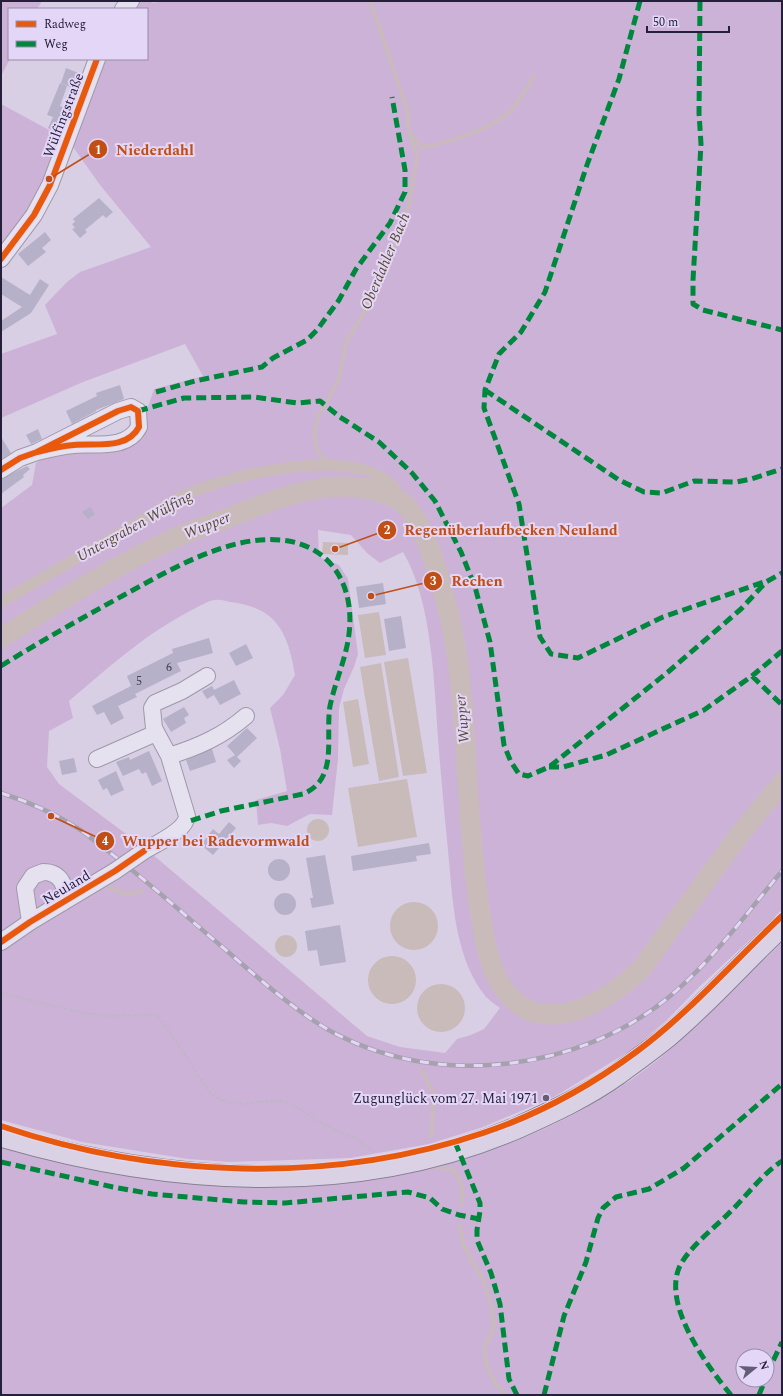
<svg xmlns="http://www.w3.org/2000/svg" width="783" height="1396" font-family="Spectral,serif">
<rect width="100%" height="100%" fill="#d8cfe5"/>
<path fill="#cdb2d7" fill-rule="evenodd" d="M1,1H42L37,9H9L10,59L1,76Z
M134,1H152L153,3L163,1H782V910L698,988L666,1021L633,1049L554,1097L483,1127L429,1144L350,1158L229,1162L188,1159L82,1142L1,1120V508L32,485L36,463L49,455L108,449L144,419L154,389L203,376L185,344L83,382L1,418V354L57,334L45,305L67,282L80,272L151,247L100,185L71,144L101,59H147V9H128ZM318,530L351,535L367,553L380,563L403,552C432,601 434,682 438,738C441,779 445,820 449,861C453,906 456,960 486,997C490,1001 495,1004 500,1008L484,1029L471,1035L457,1039L445,1053L400,1047L367,1036L145,848L59,784L47,767L49,731L73,718L69,701C108,668 144,635 190,611C198,607 207,601 215,600C220,599 225,601 230,602C277,607 288,633 295,675L283,695L270,708L280,749L287,791L256,800L258,825L271,823L287,826L310,814L332,815L338,759L339,708L344,689L354,667L358,654L348,579L339,565L319,557Z
M1,104L64,138L46,184L1,249Z
M782,942V1395H1V1147C206,1206 414,1209 603,1098C671,1058 726,997 782,942ZM743,1356H767V1380H743Z"/>
<path fill="#c9bbba" d="M323,542L348,543V555L322,554Z
M379,612L386,655L365,658L358,615Z
M408,658L427,773L403,776L384,662Z
M381,663L399,777L379,781L360,667Z
M358,699L369,764L353,767L343,702Z
M407,779L417,837L358,847L348,788Z
M307 830a11 11 0 1 1 22 0a11 11 0 1 1-22 0Z
M390 926a24 24 0 1 1 48 0a24 24 0 1 1-48 0Z
M275 946a11 11 0 1 1 22 0a11 11 0 1 1-22 0Z
M368 980a24 24 0 1 1 48 0a24 24 0 1 1-48 0Z
M417 1008a24 24 0 1 1 48 0a24 24 0 1 1-48 0Z"/>
<g fill="none" stroke-linecap="round" stroke-linejoin="round">
<path stroke="#c9bbba" stroke-width="3.5" d="M411,134L421,147C445,144 489,130 507,114C518,104 526,89 534,76
M327,401L339,379L346,342L368,307L376,282L396,243L409,205L417,156L409,132L407,109L370,1
M324,406C315,419 311,438 319,453C321,457 326,461 330,465
M108,888L128,894L142,891
M514,1010L517,1004
M421,1070L434,1094L431,1137
M429,1166L452,1169C462,1180 463,1189 462,1204
M459,1225L464,1246L484,1282L491,1304L494,1323L492,1333L484,1348L487,1367L496,1385L506,1395"/>
<path stroke="#c9bbba" stroke-width="11" d="M1,602C43,578 85,553 127,529C146,518 166,503 187,494C231,475 335,451 379,476C391,482 398,493 405,505"/>
<path stroke="#c9bbba" stroke-width="20" d="M1,638C55,604 110,568 169,541C189,531 210,525 230,517C280,498 332,474 385,494C391,496 400,500 405,505C432,530 455,633 459,671C468,747 467,823 478,898C482,923 485,950 495,973C527,1045 599,1010 641,969L740,834L782,783"/>
</g>
<path fill="#b6b0c9" d="M66,68L81,74L75,89L61,83Z
M60,83L67,86L60,106L68,109L57,132L48,128L53,117L47,115Z
M99,198L113,212L106,218L103,215L85,230L87,232L80,238L72,229L75,228L72,224L75,222L73,219Z
M45,232L51,240L42,248L46,252L28,266L18,254Z
M1,277L30,295L40,279L49,285L31,313L1,332V321L22,307L1,294Z
M120,385L124,399L96,410V411L72,424L66,411L97,396L96,393Z
M38,429L42,439L31,444L26,435Z
M1,437L11,453L1,459Z
M27,466L30,469L23,475L24,477L1,494V479Z
M90,507L95,514L88,519L82,512Z
M383,583L386,604L359,608L356,587Z
M401,616L406,648L389,651L384,619Z
M209,638L213,653L177,663L181,671L135,694L137,697L118,706L124,718L111,725L104,712L97,715L92,706L131,686L127,676L173,653L172,649Z
M246,644L253,658L236,666L229,653Z
M234,680L241,694L220,705L214,695L207,699L202,691L212,686L214,690Z
M184,707L189,715L184,718L186,723L171,732L163,719Z
M247,728L257,738L237,757L241,761L234,768L227,760L235,755L227,746Z
M212,749L216,762L190,771L186,760Z
M149,751L162,781L152,786L146,772L142,774L139,769L123,776L116,762L129,757L130,760Z
M74,758L77,772L62,775L59,761Z
M116,771L124,790L111,796L107,788L103,790L98,780Z
M229,822L236,828L213,855L201,845L213,829L219,834Z
M429,843L431,854L416,856L417,861L353,871L351,856Z
M325,855L334,904L312,908L310,898H313L306,858Z
M268 870a11 11 0 1 1 22 0a11 11 0 1 1-22 0Z
M274 904a11 11 0 1 1 22 0a11 11 0 1 1-22 0Z
M340,925L346,962L320,966L317,950L308,951L305,931Z"/>
<g fill="none" stroke-linecap="round" stroke-linejoin="round">
<defs>
<path id="minor" d="M123,9L131,1
M1,259L34,215L50,185L97,59
M1,470L20,458L37,452L118,411L131,407L138,411L139,427C127,450 96,443 74,445C62,446 49,449 37,452
M169,756C198,747 223,736 246,716
M97,759L156,733
M144,851C155,844 186,831 187,816L169,756L154,728L152,708L155,703L182,691L207,676
M30,922L25,888L33,876L43,872C61,872 69,888 62,903
M1,942L30,922L115,871"/>
<path id="major" d="M1,1136C169,1185 355,1198 519,1127C553,1112 587,1096 618,1074C634,1062 651,1050 667,1037C708,1003 743,962 782,926"/>
</defs>
<use href="#minor" stroke="#9e98ab" stroke-width="18"/>
<use href="#major" stroke="#847f90" stroke-width="23"/>
<path stroke="#bdb8c6" stroke-width="2" stroke-dasharray="3 2" stroke-linecap="butt" d="M1,993L83,1013L106,1016L154,1015L161,1019L209,1091C231,1116 265,1095 288,1103C301,1108 313,1119 325,1125C342,1134 360,1138 373,1152"/>
<use href="#minor" stroke="#e6e1ee" stroke-width="16"/>
<use href="#major" stroke="#dad2e4" stroke-width="21"/>
<defs>
<path id="rail" d="M1,793C26,801 52,812 74,826C85,832 94,841 104,848C144,878 181,912 220,945C254,974 296,1013 336,1034C440,1088 579,1071 669,997C712,961 746,914 782,871"/>
</defs>
<use href="#rail" stroke="#a6a1ae" stroke-width="4.5"/>
<use href="#rail" stroke="#e3d6f6" stroke-width="3" stroke-dasharray="9" stroke-linecap="butt"/>
<defs>
<path id="minor-bridge" d="M115,871L144,851"/>
</defs>
<use href="#minor-bridge" stroke="#9e98ab" stroke-width="18" stroke-linecap="butt"/>
<use href="#minor-bridge" stroke="#e6e1ee" stroke-width="16"/>
<path stroke="#00873e" stroke-width="5" stroke-dasharray="10 5" stroke-linecap="butt" d="M640,1L619,79L587,165L545,292L521,332L499,354L485,390L484,408L519,504L540,637L551,654L578,658L663,617L764,582
M700,1L699,113L701,144L693,280V304L703,310L782,330
M485,390L619,480L644,492L662,493L694,481L736,482L751,479L782,469
M156,392L195,381L262,367L273,358L307,340L317,330L339,300L356,269L390,223L405,192V170L392,97
M138,411L184,398L254,397L297,403L320,401L340,417L379,442L412,473L435,501L461,552L475,587L490,642L504,745L511,762L519,774L528,776L549,767L668,672L741,609L766,582L782,573
M1,666C41,641 82,618 124,595C168,571 228,535 280,540C331,544 355,586 349,634C346,659 335,682 330,706C325,738 339,779 303,794L221,811L187,822
M752,676L782,705
M549,767H563L606,755L704,710L752,676L782,651
M455,1142L480,1203V1211L477,1230V1240L491,1273L500,1304L509,1379L517,1395
M1,1162L113,1187L152,1194L244,1202L285,1203L408,1192L430,1198L442,1209L459,1215L479,1219
M767,1374L782,1342
M544,1395L564,1316L586,1262L598,1218L603,1208L616,1197L649,1189L684,1168L782,1084
M731,1395C708,1367 663,1307 679,1268C687,1249 713,1229 728,1214C746,1197 761,1175 782,1161
M759,1395L765,1380"/>
<defs>
<path id="cycleway" d="M1,259L34,215L50,185L97,59
M1,470L20,458L37,452L118,411L131,407L138,411L139,427C127,450 96,443 74,445C62,446 49,449 37,452
M1,942L30,922L115,871L144,851
M1,1126C154,1178 329,1185 483,1133C537,1115 590,1086 636,1052C689,1013 734,961 782,916"/>
</defs>
<use href="#cycleway" stroke="#e3d6f6" stroke-width="8"/>
<use href="#cycleway" stroke="#e8590c" stroke-width="6"/>
</g>
<circle fill="#645d76" stroke="#e3d6f6" stroke-width="1.5" cx="546" cy="1098" r="4"/>
<g text-anchor="middle" stroke-width="4" stroke-linejoin="round" paint-order="stroke">
<g font-size="12" fill="#49445e">
<text x="169" y="671">6</text>
<text x="139" y="685">5</text>
</g>
<g font-size="14" fill="#25203a" stroke="#e3d6f6">
<text transform="translate(63 115) rotate(-69)" y="5">Wülfingstraße</text>
<text transform="translate(66 887) rotate(-31)" y="5">Neuland</text>
</g>
<g font-size="14" fill="#25203a" stroke="#e3d6f6" text-anchor="end">
<text x="538" y="1103">Zugunglück vom 27. Mai 1971</text>
</g>
<g font-size="15" font-style="italic" fill="#5a4a2f" stroke="#e3d6f6">
<text transform="translate(385 261) rotate(-67)" y="5">Oberdahler Bach</text>
<text transform="translate(207 525) rotate(-22)" y="5">Wupper</text>
<text transform="translate(134 526) rotate(-29)" y="5">Untergraben Wülfing</text>
<text transform="translate(462 719) rotate(-95)" y="5">Wupper</text>
</g>
</g>
<path fill="none" stroke="#c14e15" stroke-width="1.5" d="M49 179L98 149M335 549L387 530M371 596L433 581M51 816L105 841"/>
<g fill="#c14e15" stroke="#e3d6f6" stroke-width="1.5">
<circle cx="49" cy="179" r="4"/>
<circle cx="335" cy="549" r="4"/>
<circle cx="371" cy="596" r="4"/>
<circle cx="51" cy="816" r="4"/>
<circle cx="98" cy="149" r="10"/>
<circle cx="387" cy="530" r="10"/>
<circle cx="433" cy="581" r="10"/>
<circle cx="105" cy="841" r="10"/>
</g>
<g font-size="12" text-anchor="middle" font-weight="bold" fill="#fff">
<text x="98" y="154">1</text>
<text x="387" y="534">2</text>
<text x="433" y="585">3</text>
<text x="105" y="845">4</text>
</g>
<g font-size="15" text-anchor="middle" font-weight="bold" fill="#c14e15" stroke="#e3d6f6" stroke-width="4" stroke-linejoin="round" paint-order="stroke">
<text x="155" y="155">Niederdahl</text>
<text x="511" y="535">Regenüberlaufbecken Neuland</text>
<text x="477" y="586">Rechen</text>
<text x="216" y="846">Wupper bei Radevormwald</text>
</g>
<rect width="783" height="1396" fill="none" stroke="#25203a" stroke-width="4"/>
<rect x="8" y="8" width="140" height="52" fill="#e3d6f6" stroke="#978dab"/>
<rect x="16" y="21" width="20" height="6" fill="#e8590c" stroke="#978dab"/>
<text x="44" y="28" font-size="12" fill="#25203a">Radweg</text>
<rect x="16" y="41" width="20" height="6" fill="#00873e" stroke="#978dab"/>
<text x="44" y="48" font-size="12" fill="#25203a">Weg</text>
<g transform="translate(755 1368) rotate(72)"><circle r="19" fill="#e3d6f6" stroke="#978dab"/>
<path d="M0-3L7 15L0 10L-7 15Z" fill="#645d76"/>
<text y="-6" font-size="11" font-weight="bold" text-anchor="middle" fill="#25203a">N</text>
</g>
<path d="M647 26v6h82v-6" fill="none" stroke="#25203a" stroke-width="2"/>
<text x="653" y="26" font-size="12" fill="#25203a" stroke="#e3d6f6" stroke-width="3" paint-order="stroke">50 m</text>
</svg>
